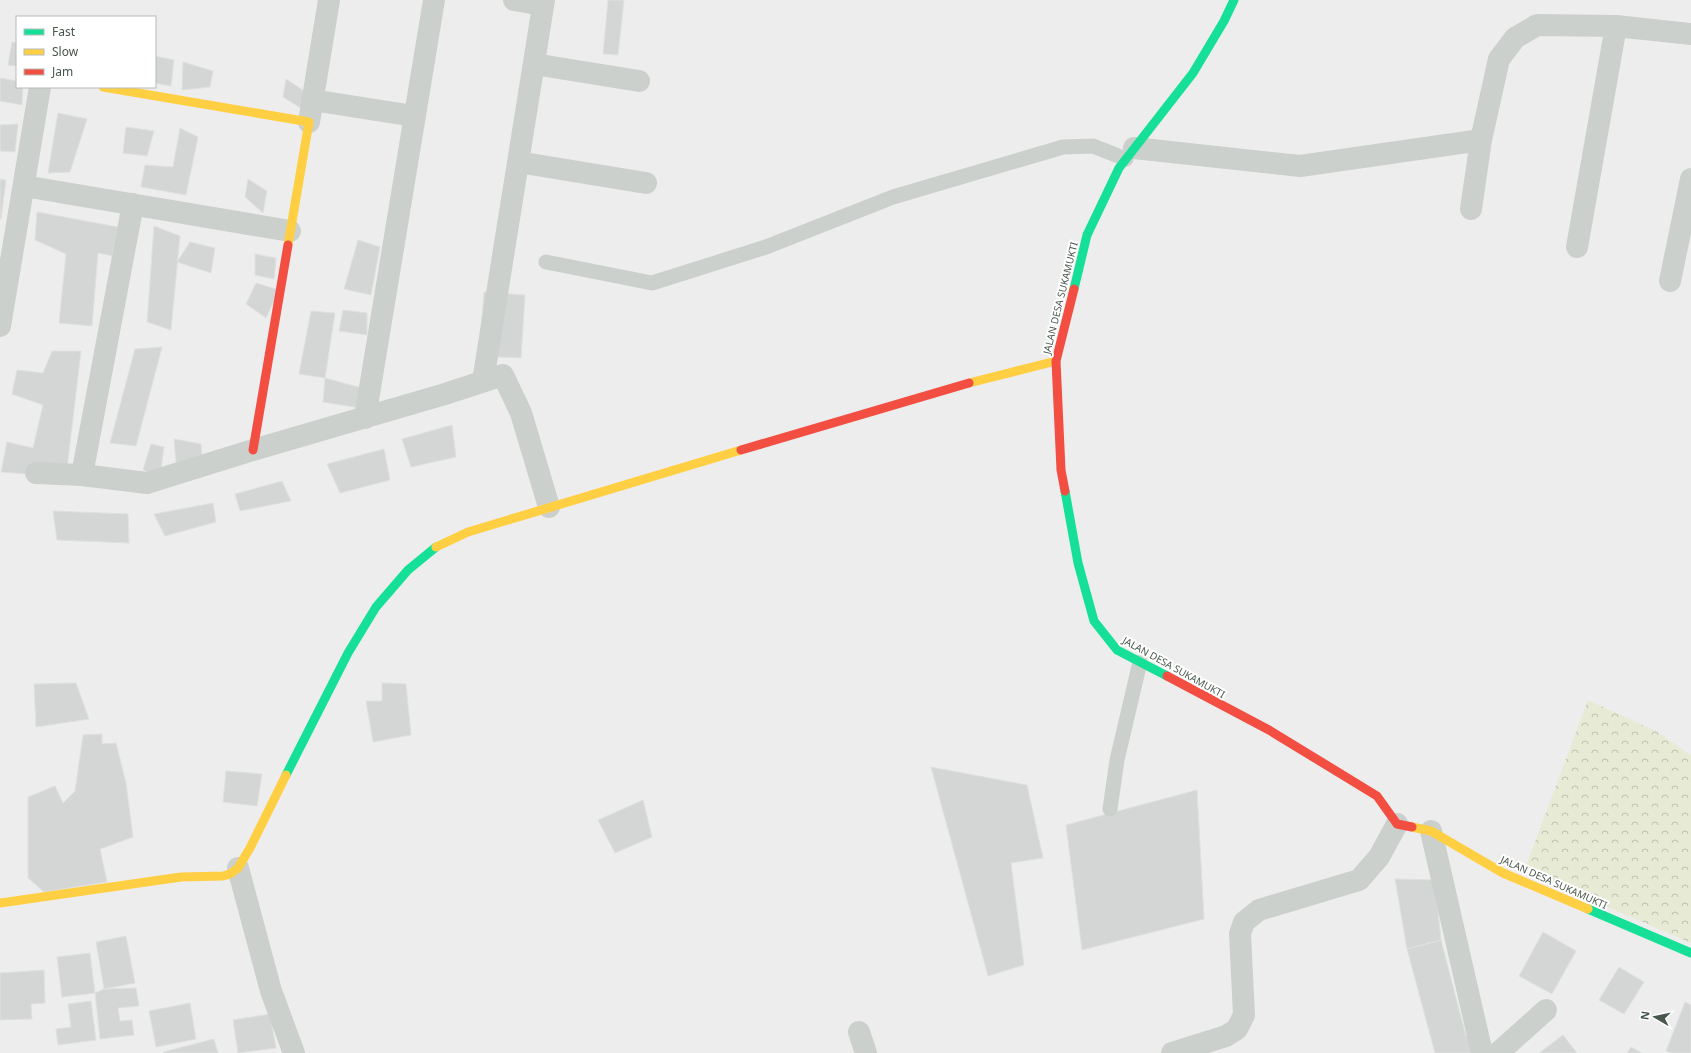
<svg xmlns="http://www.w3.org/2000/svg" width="1691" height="1053" font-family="'Noto Sans',sans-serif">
<defs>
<pattern id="forest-crowns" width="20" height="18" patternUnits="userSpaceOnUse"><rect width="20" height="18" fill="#e7ead4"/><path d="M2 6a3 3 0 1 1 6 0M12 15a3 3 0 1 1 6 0" fill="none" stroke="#bdc0ae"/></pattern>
</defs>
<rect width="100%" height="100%" fill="#eeedee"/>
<path fill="url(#forest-crowns)" d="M1588,700L1656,731L1691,755V943L1524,871Z"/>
<path fill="#d4d6d5" stroke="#dfe0e0" d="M608,0H624L618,55L603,54Z
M12,42L17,43V66L8,65Z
M155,56L174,60L171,86L155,83Z
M183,62L213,71L210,87L182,90Z
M0,78L17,81V87H23L22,105L0,101Z
M286,79L309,94L307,112L283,97Z
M58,113L87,119L70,172L48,173Z
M18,124L15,152L0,151V125Z
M126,127L154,131L147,156L123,153Z
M180,128L198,137L186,195L141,187L145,165L173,167Z
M0,179L6,180L1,219H0Z
M248,179L267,191L263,213L245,197Z
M37,212L118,227L112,256L98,253L92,326L59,323L66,254L35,240Z
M154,226L180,236L171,330L147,322Z
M358,240L380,247L371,295L344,289Z
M190,242L215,248L211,273L177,262Z
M255,254L276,258L274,279L255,275Z
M256,283L279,290L266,318L246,304Z
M484,292L525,295L521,358L479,356Z
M343,310L367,313V335L339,331Z
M311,311L335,313L325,378L299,374Z
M162,347L136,446L110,443L135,349Z
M52,351H81L66,477L1,472L7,442L33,448L43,405L12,394L17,370L43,373Z
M325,378L369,390L360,408L323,402Z
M452,425L456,457L411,467L402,439Z
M174,439L201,444L202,461L176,462Z
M151,444L164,447L160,477L143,470Z
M384,449L390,480L340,493L327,464Z
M282,481L291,501L240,511L235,494Z
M213,503L216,522L165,536L154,514Z
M53,511L128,514L129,543L57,540Z
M76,683L89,719L36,727L34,684Z
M382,683L406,684L411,735L373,742L366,701H382Z
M102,734V744L116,743L126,783L133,837L100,849L107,882L44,892L28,878V797L55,786L63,803L75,791L83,735Z
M931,767L1027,785L1043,858L1011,863L1024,965L988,976Z
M226,771L262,774L257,806L223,802Z
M1197,790L1204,919L1082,950L1066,825Z
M643,800L652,837L615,853L598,820Z
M1395,879L1435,880L1441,940L1407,949Z
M1543,932L1576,951L1552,994L1519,976Z
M126,936L135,983L104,989L96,942Z
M1441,940L1466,1036L1473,1035L1478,1053H1435L1407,949Z
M90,953L95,993L62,997L57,957Z
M1619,967L1644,982L1624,1014L1599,1000Z
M44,970L45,1003L31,1004L32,1019L0,1020V973Z
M136,988L139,1006L118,1008L120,1021L132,1020L134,1035L100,1039L95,993L104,989Z
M91,1001L96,1040L58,1045L56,1029L71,1027L68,1004Z
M1685,1002L1691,1005V1053H1672L1666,1051Z
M190,1003L196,1039L156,1047L149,1011Z
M270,1014L276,1048L238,1053L233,1020Z
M1563,1035L1577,1053H1539Z
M214,1039L218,1053H164L163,1052Z
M1631,1047L1642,1053H1627Z"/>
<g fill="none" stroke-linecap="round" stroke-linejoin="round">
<path stroke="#ccd0cd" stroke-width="15" d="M546,262L652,283L766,247L893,197L1063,147L1093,146L1126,159
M1110,809L1117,760L1140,662"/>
<path stroke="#ccd0cd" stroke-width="22" d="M514,0L543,5
M534,64L639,81
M312,100L414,116
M309,122L329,0
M1134,148L1300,166L1481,140
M518,162L646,183
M24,186L290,231
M1471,209L1481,140L1499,59L1515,38L1537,25L1616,26L1691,34
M1577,247L1616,26
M1670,281L1691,179
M0,326L40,87
M483,381L544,0
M365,418L434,0
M36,473L82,475L147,483L253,450L445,394L503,375L521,413L549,507
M82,475L133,204
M1431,831L1482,1053
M238,868L271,991L294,1053
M859,1032L866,1053
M1172,1053L1226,1036L1237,1029L1244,1015L1240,934L1244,922L1259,910L1359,880L1379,857L1397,824
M1498,1053L1546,1010"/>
<path stroke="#16e098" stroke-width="9" d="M1074,289L1087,235L1119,168L1193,73L1224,21L1234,0
M1065,491L1078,563L1094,621L1117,650L1167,676
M286,775L348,653L376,607L408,570L436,547
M1588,909L1691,953"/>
<path stroke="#ffcf43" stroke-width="9" d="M103,87L309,122L288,245
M969,383L1056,361
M436,547L468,532L741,450
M1412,827L1431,831L1503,873L1588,909
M0,903L181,877L223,876L230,874L238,868L250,848L286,775"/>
<path stroke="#f24e42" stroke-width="9" d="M253,450L288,245
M741,450L969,383
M1065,491L1061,470L1056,361L1074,289
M1167,676L1269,730L1377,796L1397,824L1412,827"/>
</g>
<g text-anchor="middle" stroke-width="4" stroke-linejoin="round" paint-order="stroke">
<g font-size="10" fill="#47574b" stroke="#fff">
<text transform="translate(1060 298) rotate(-76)" y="4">JALAN DESA SUKAMUKTI</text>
<text transform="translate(1174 667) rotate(29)" y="4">JALAN DESA SUKAMUKTI</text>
<text transform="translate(1554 882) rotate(24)" y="4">JALAN DESA SUKAMUKTI</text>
</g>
</g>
<rect x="16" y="16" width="140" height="72" fill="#ffffff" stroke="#b5bcb7"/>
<rect x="24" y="29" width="20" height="6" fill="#16e098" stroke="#b5bcb7"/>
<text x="52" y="36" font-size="12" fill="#47574b">Fast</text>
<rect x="24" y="49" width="20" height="6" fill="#ffcf43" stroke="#b5bcb7"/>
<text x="52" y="56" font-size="12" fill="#47574b">Slow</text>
<rect x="24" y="69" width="20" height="6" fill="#f24e42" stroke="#b5bcb7"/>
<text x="52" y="76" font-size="12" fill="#47574b">Jam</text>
<g transform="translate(1655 1017) rotate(279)" stroke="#ffffff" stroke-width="3" paint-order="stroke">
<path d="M0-3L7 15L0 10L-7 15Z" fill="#47574b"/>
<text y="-6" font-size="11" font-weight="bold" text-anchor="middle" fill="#47574b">N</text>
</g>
</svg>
